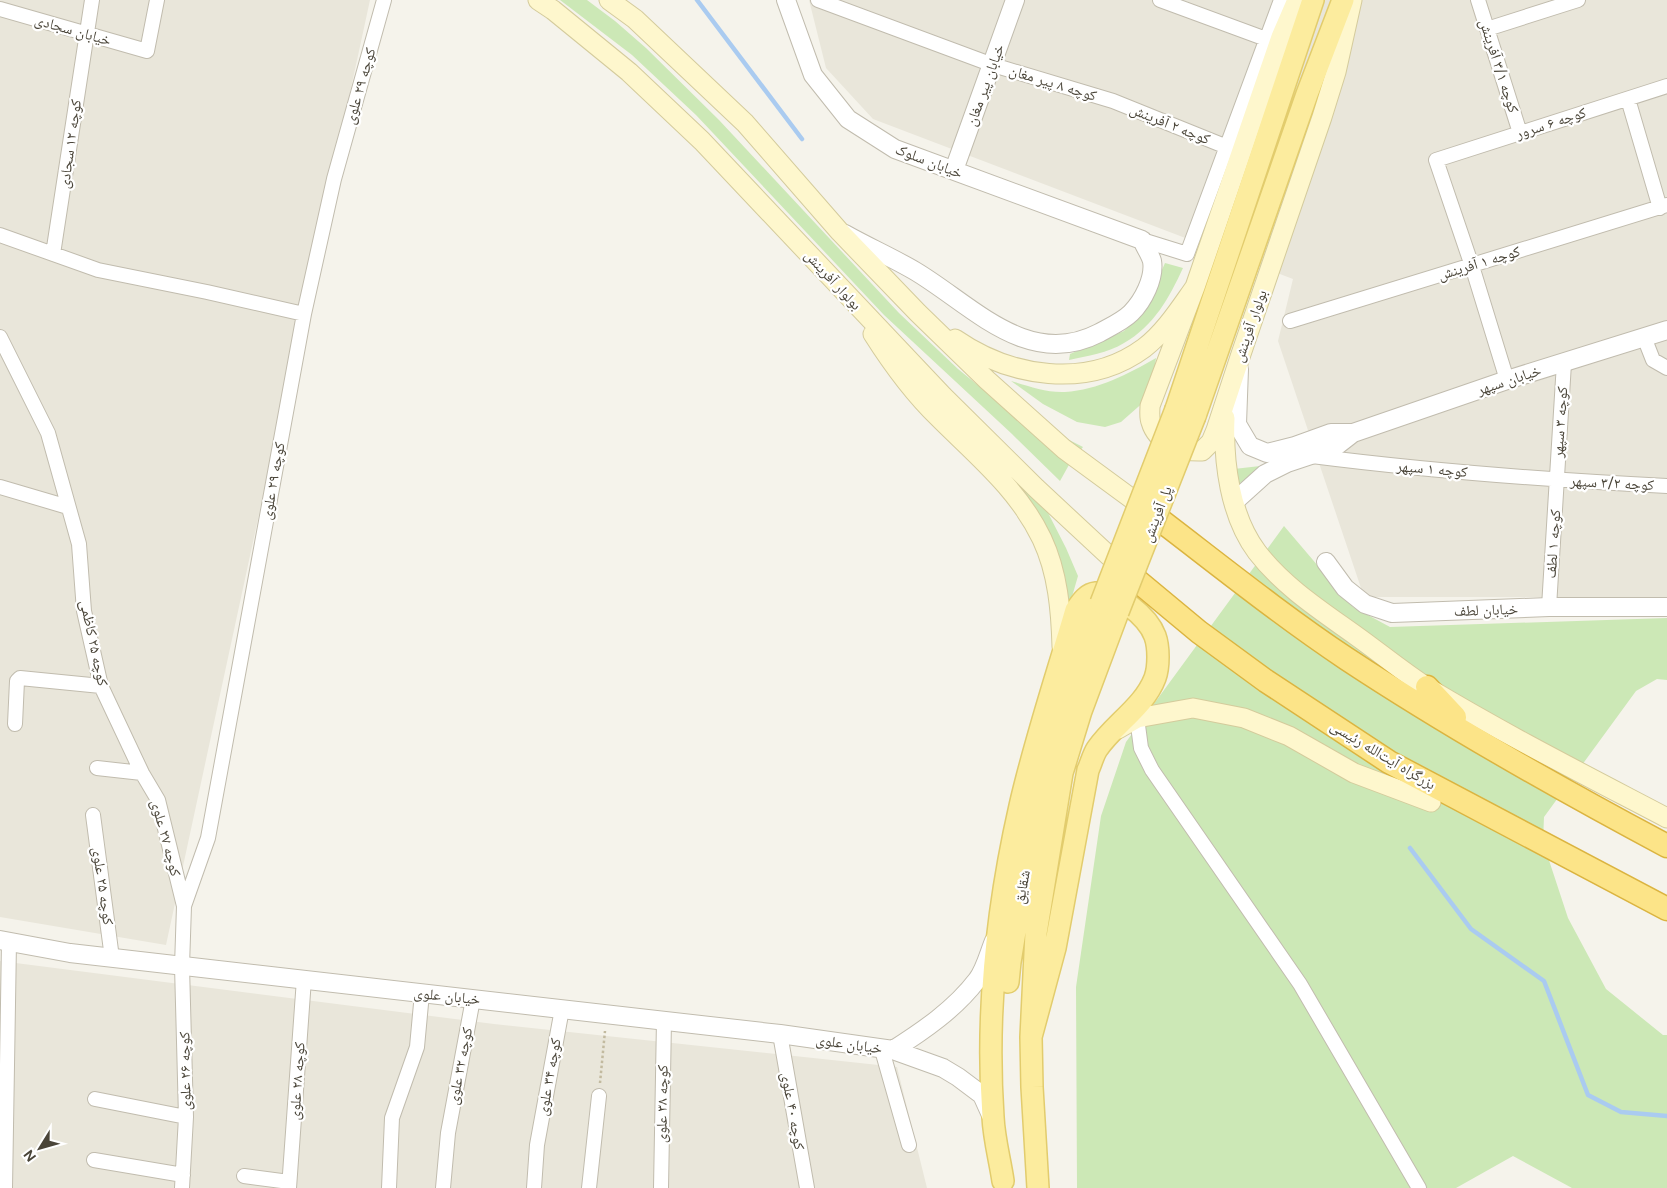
<svg xmlns="http://www.w3.org/2000/svg" width="1667" height="1188" font-family="'DM Sans','Noto Naskh Arabic',sans-serif">
<rect width="100%" height="100%" fill="#f5f3eb"/>
<path fill="#e9e6da" d="M0,0H370L166,945L0,917Z
M809,0H1667V597H1364L1278,341L1293,279L873,119L826,68Z
M0,961L494,1024L897,1067L927,1188H0Z"/>
<path fill="#cce8b6" d="M560,0H587L615,21L646,48L719,120L899,313L958,369L1006,408L1083,447L1070,463L1060,481L1012,434L884,315L696,115L632,55Z
M1165,263L1183,268C1169,298 1154,326 1124,343C1108,353 1087,356 1069,360L1070,354L1124,331L1147,304Z
M1156,358L1152,387L1146,400L1121,422L1105,427L1077,422L1043,404L1011,381C1028,386 1047,393 1065,392C1098,390 1128,374 1156,358Z
M932,399L1044,505L1066,548L1078,576L1069,607L1065,577L1058,552L1028,502Z
M1269,465L1251,475L1232,489L1225,470Z
M1284,526L1353,607L1390,627L1667,618V680L1657,679L1636,691L1544,817L1543,842L1568,918L1606,989L1663,1035H1667V1188H1572L1513,1156L1456,1188H1077L1076,987L1101,816L1126,742Z"/>
<g fill="none" stroke-linecap="round" stroke-linejoin="round">
<path stroke="#aacbf0" stroke-width="4.5" d="M697,0L802,139
M1410,848L1471,929L1544,981L1588,1095L1621,1112L1667,1116"/>
<defs>
<path id="minor" d="M818,0L993,65L1113,101L1227,147
M1160,0L1266,39
M1478,0L1520,133
M0,9L147,51L157,0
M1487,29L1578,0
M1628,99L1660,208
M0,235L98,270L207,292L304,314
M1142,240L1187,254L1281,0
M53,254L92,0
M1290,321L1667,205
M0,337L48,433L79,544L84,611L101,686L142,773L158,800L184,906
M1644,337L1653,360L1667,368
M1507,380L1472,266L1436,160L1667,86
M1312,456C1430,471 1548,480 1667,486
M0,487L68,507
M1549,607L1564,363
M1137,718L1141,748L1152,770L1300,984L1419,1188
M15,724L17,681L20,678L101,686
M97,768L142,773
M93,815L112,958
M780,1034L807,1188
M882,1050L909,1145
M95,1099L186,1117
M94,1160L183,1175
M244,1176L289,1182
M5,1188L9,942
M182,1188L186,1117L182,966L184,906L208,838L304,314L334,179L384,0
M289,1188L304,979
M389,1188L392,1118L417,1047L422,993
M443,1188L448,1133L473,999
M534,1188L537,1145L562,1009
M589,1188L599,1096
M661,1188L664,1020"/>
<path id="tertiary" d="M786,0L813,75L848,119L895,149L1142,240C1145,247 1150,254 1152,261C1155,278 1143,301 1131,313C1123,321 1110,327 1099,333C1028,370 972,305 915,271C893,258 868,247 845,234
M954,170L1015,0
M1239,369L1237,424L1250,446L1267,453L1295,446L1331,433H1353L1507,380L1667,330
M1234,502L1265,474L1287,463L1335,447L1353,433
M1326,562L1345,588L1365,604L1392,613L1549,607H1667
M0,940L70,953L780,1034L893,1050
M991,1115L982,1095L958,1077L943,1068L893,1050C923,1031 955,1009 977,980C985,970 989,953 994,941"/>
<path id="secondary" d="M538,0L553,10L629,72L702,141L943,396L1036,488L1122,568
M609,0L635,19L745,123L840,232L918,313L987,380L1064,449L1147,510
M1195,287L1150,406C1150,411 1149,417 1151,422C1157,443 1182,452 1202,451L1211,442L1216,430L1240,357L1322,117L1336,72L1352,0
M873,334C892,364 914,394 939,418C977,456 1019,490 1042,539C1058,573 1061,611 1062,647
M955,339C1010,377 1087,390 1144,348C1165,332 1180,308 1195,287L1281,37L1297,0
M1225,418C1223,462 1230,516 1257,552C1283,586 1320,610 1355,635C1379,652 1403,672 1428,688C1506,735 1587,776 1667,818
M1118,729L1137,718L1193,708L1244,718L1289,736L1354,773L1431,802"/>
<path id="primary" d="M1176,409L1313,0
M1195,416L1307,94L1343,0
M1008,982L1010,962L1042,768L1075,670L1101,603
M1003,1181C1000,1160 994,1139 993,1117C986,1014 997,907 1020,806C1035,740 1057,675 1076,610C1081,603 1086,594 1096,593C1117,591 1148,617 1155,636C1159,647 1159,667 1155,678C1144,707 1114,724 1097,749C1093,755 1091,764 1088,770L1055,948L1031,1037
M1038,1188L1032,1087L1031,1037L1036,933L1062,773L1081,711L1118,612"/>
<path id="trunk" d="M1147,510C1213,560 1278,613 1347,659C1450,727 1558,788 1667,846
M1122,568L1199,632L1266,681L1389,762L1667,909
M1427,687L1455,717"/>
</defs>
<use href="#minor" stroke="#c1bcae" stroke-width="16"/>
<use href="#tertiary" stroke="#c1bcae" stroke-width="20"/>
<use href="#secondary" stroke="#d4cb9c" stroke-width="21"/>
<use href="#primary" stroke="#e2cc6d" stroke-width="24"/>
<use href="#trunk" stroke="#dbb440" stroke-width="25"/>
<path stroke="#c2ba9f" stroke-width="2.5" stroke-dasharray="2.5 2.5" stroke-linecap="butt" d="M600,1083L605,1031"/>
<use href="#minor" stroke="#fff" stroke-width="14"/>
<use href="#tertiary" stroke="#fff" stroke-width="18"/>
<use href="#secondary" stroke="#fef7cd" stroke-width="19"/>
<use href="#primary" stroke="#fcec9e" stroke-width="21"/>
<use href="#trunk" stroke="#fce488" stroke-width="22"/>
<defs>
<path id="primary-bridge" d="M1101,603L1176,409
M1118,612L1195,416"/>
</defs>
<use href="#primary-bridge" stroke="#e2cc6d" stroke-width="24" stroke-linecap="butt"/>
<use href="#primary-bridge" stroke="#fcec9e" stroke-width="21"/>
</g>
<g text-anchor="middle" stroke-width="4.5" stroke-linejoin="round" paint-order="stroke">
<g font-size="15" fill="#4a4539" stroke="#fff">
<text transform="translate(73 30) rotate(16)" y="5">خیابان سجادی</text>
<text transform="translate(1499 66) rotate(72)" y="5">کوچه ۳/۱ آفرینش</text>
<text transform="translate(1053 83) rotate(17)" y="5">کوچه ۸ پیر مغان</text>
<text transform="translate(985 85) rotate(-70)" y="5">خیابان پیر مغان</text>
<text transform="translate(360 86) rotate(-74)" y="5">کوچه ۲۹ علوی</text>
<text transform="translate(1551 123) rotate(-18)" y="5">کوچه ۶ سرور</text>
<text transform="translate(1170 124) rotate(22)" y="5">کوچه ۲ آفرینش</text>
<text transform="translate(70 144) rotate(-82)" y="5">کوچه ۱۲ سجادی</text>
<text transform="translate(929 161) rotate(21)" y="5">خیابان سلوک</text>
<text transform="translate(1479 263) rotate(-17)" y="5">کوچه ۱ آفرینش</text>
<text transform="translate(833 280) rotate(47)" y="5">بولوار آفرینش</text>
<text transform="translate(1250 326) rotate(-71)" y="5">بولوار آفرینش</text>
<text transform="translate(1509 380) rotate(-18)" y="5">خیابان سپهر</text>
<text transform="translate(1560 422) rotate(-86)" y="5">کوچه ۳ سپهر</text>
<text transform="translate(1432 469) rotate(5)" y="5">کوچه ۱ سپهر</text>
<text transform="translate(273 481) rotate(-80)" y="5">کوچه ۲۹ علوی</text>
<text transform="translate(1612 483) rotate(3)" y="5">کوچه ۳/۲ سپهر</text>
<text transform="translate(1157 514) rotate(-69)" y="5">پل آفرینش</text>
<text transform="translate(1553 544) rotate(-86)" y="5">کوچه ۱ لطف</text>
<text transform="translate(1486 610) rotate(-2)" y="5">خیابان لطف</text>
<text transform="translate(94 643) rotate(78)" y="5">کوچه ۲۵ کاظمی</text>
<text transform="translate(1383 755) rotate(31)" y="5">بزرگراه آیت‌الله رئیسی</text>
<text transform="translate(166 838) rotate(75)" y="5">کوچه ۲۷ علوی</text>
<text transform="translate(103 886) rotate(82)" y="5">کوچه ۲۵ علوی</text>
<text transform="translate(1022 887) rotate(-80)" y="5">شقایق</text>
<text transform="translate(447 996) rotate(6)" y="5">خیابان علوی</text>
<text transform="translate(849 1044) rotate(8)" y="5">خیابان علوی</text>
<text transform="translate(460 1066) rotate(-79)" y="5">کوچه ۳۲ علوی</text>
<text transform="translate(185 1071) rotate(-91)" y="5">کوچه ۲۶ علوی</text>
<text transform="translate(549 1077) rotate(-80)" y="5">کوچه ۳۴ علوی</text>
<text transform="translate(297 1081) rotate(-86)" y="5">کوچه ۲۸ علوی</text>
<text transform="translate(662 1104) rotate(-89)" y="5">کوچه ۳۸ علوی</text>
<text transform="translate(793 1111) rotate(80)" y="5">کوچه ۴۰ علوی</text>
</g>
</g>
<g transform="translate(40 1148) rotate(233)" stroke="#ffffff" stroke-width="4" paint-order="stroke">
<path d="M0-4L9 19L0 12L-9 19Z" fill="#4a4539"/>
<text y="-8" font-size="14" font-weight="bold" text-anchor="middle" fill="#4a4539">N</text>
</g>
</svg>
